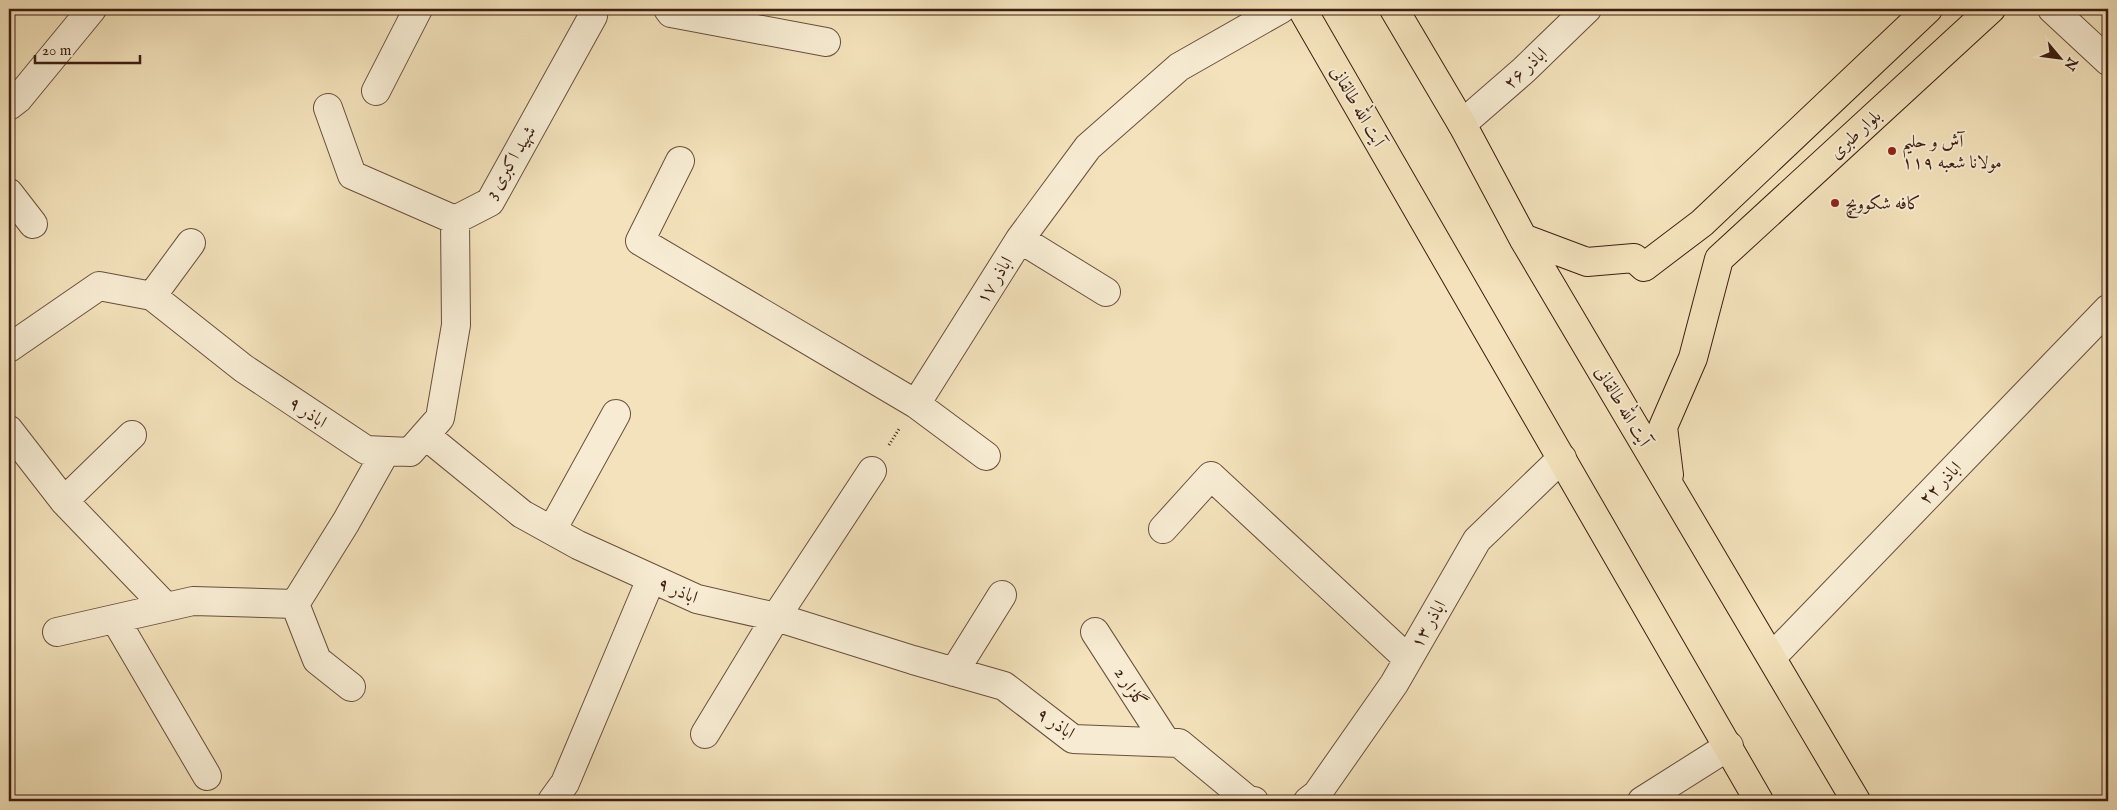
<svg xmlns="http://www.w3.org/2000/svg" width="2117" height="810" font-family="'IM FELL English',Amiri,serif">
<rect width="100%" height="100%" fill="#f3e2bb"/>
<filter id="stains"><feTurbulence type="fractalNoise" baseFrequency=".004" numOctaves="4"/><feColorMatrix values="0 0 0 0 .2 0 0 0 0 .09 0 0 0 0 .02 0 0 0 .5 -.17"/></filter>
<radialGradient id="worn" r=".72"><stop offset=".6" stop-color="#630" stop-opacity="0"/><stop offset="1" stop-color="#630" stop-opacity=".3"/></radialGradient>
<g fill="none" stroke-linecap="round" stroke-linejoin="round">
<defs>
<path id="minor" d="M668,9L671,13L826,42
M2052,9L2108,61
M376,91L418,9
M9,106L18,99L92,9
M328,108L352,175L455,220L490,202L593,16L594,9
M1462,124L1524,70L1587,9
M680,161L640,241L916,404L986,456
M9,193L33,224
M1020,239L1106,292
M152,296L243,368L366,450L410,452L440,418L456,325L455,220
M9,348L99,286L152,296L191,243
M916,404L1020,239L1088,147L1179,67L1281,9
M9,430L64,501L166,607
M425,435L522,514L578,545L697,599L776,617L913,660L1004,686L1073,739L1179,743L1248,800L1254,801
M64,501L132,435
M1163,529L1211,476L1408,659
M552,530L616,414
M295,604L317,660L351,687
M115,619L207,776
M57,632L193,601L295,604L346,522L386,451
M1095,632L1166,742
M1772,657L2108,309
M954,672L1002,595
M705,734L776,617L872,471
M552,801L565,783L651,579
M1308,801L1317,794L1394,684L1477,540L1562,458
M1642,801L1729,746"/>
<path id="major" d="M1302,9L1759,801
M1394,9L1462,124L1523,238L1856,801
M1523,238L1587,262L1634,258L1644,267L1702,223L1928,9
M1669,475L1663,427L1693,358L1719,259L1991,9"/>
</defs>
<use href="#minor" stroke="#6a4f3c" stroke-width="30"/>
<use href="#major" stroke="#3d1e12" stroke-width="30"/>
<path stroke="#3d1e12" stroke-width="3" stroke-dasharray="1 2.5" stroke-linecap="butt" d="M889,445L899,429"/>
<use href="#minor" stroke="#f7ecd3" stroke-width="28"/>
<use href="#major" stroke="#f3e2bb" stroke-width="28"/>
</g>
<g fill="#8f2418" stroke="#f7ecd3" stroke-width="2">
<circle cx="1892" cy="151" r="5"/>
<circle cx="1835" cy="203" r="5"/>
</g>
<g text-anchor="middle" stroke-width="4" stroke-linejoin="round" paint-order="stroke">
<g font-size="18" fill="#3d1e12" stroke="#f7ecd3">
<text transform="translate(1525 68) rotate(-43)" y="6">اباذر ۲۶</text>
<text transform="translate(1358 106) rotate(60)" y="6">آیت الله طالقانی</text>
<text transform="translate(1855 134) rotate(-43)" y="6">بلوار طبری</text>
<text transform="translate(510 162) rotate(-59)" y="6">شهید اکبری 3</text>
<text transform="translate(994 280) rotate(-58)" y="6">اباذر ۱۷</text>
<text transform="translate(1623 406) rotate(59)" y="6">آیت الله طالقانی</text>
<text transform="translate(308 412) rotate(34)" y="6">اباذر ۹</text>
<text transform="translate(1940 483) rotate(-46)" y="6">اباذر ۲۲</text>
<text transform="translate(678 590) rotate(23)" y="6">اباذر ۹</text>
<text transform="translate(1428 624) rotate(-60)" y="6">اباذر ۱۳</text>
<text transform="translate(1131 687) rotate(57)" y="6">گلزار 2</text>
<text transform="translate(1056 723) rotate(34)" y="6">اباذر ۹</text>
</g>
<g font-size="18" fill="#3d1e12" stroke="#f7ecd3" text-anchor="start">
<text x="1902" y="147">آش و حلیم<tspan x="1902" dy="21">مولانا شعبه ۱۱۹</tspan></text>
<text x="1845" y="209">کافه شکوویچ</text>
</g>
</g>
<rect width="2117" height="810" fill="none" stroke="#f3e2bb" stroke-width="30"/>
<rect x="10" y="10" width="2097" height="790" fill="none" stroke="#3d1e12" stroke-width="2.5"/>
<rect x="15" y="15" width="2087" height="780" fill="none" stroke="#3d1e12"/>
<g transform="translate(2060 58) rotate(119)" stroke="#f7ecd3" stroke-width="4" paint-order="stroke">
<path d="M0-4L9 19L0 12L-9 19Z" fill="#3d1e12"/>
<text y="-8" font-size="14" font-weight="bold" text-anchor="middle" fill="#3d1e12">N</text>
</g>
<path d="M35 55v8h105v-8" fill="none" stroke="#3d1e12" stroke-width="2.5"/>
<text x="42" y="55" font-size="15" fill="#3d1e12" stroke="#f7ecd3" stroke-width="4" paint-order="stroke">20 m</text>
<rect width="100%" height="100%" filter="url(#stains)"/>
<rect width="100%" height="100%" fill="url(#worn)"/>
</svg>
